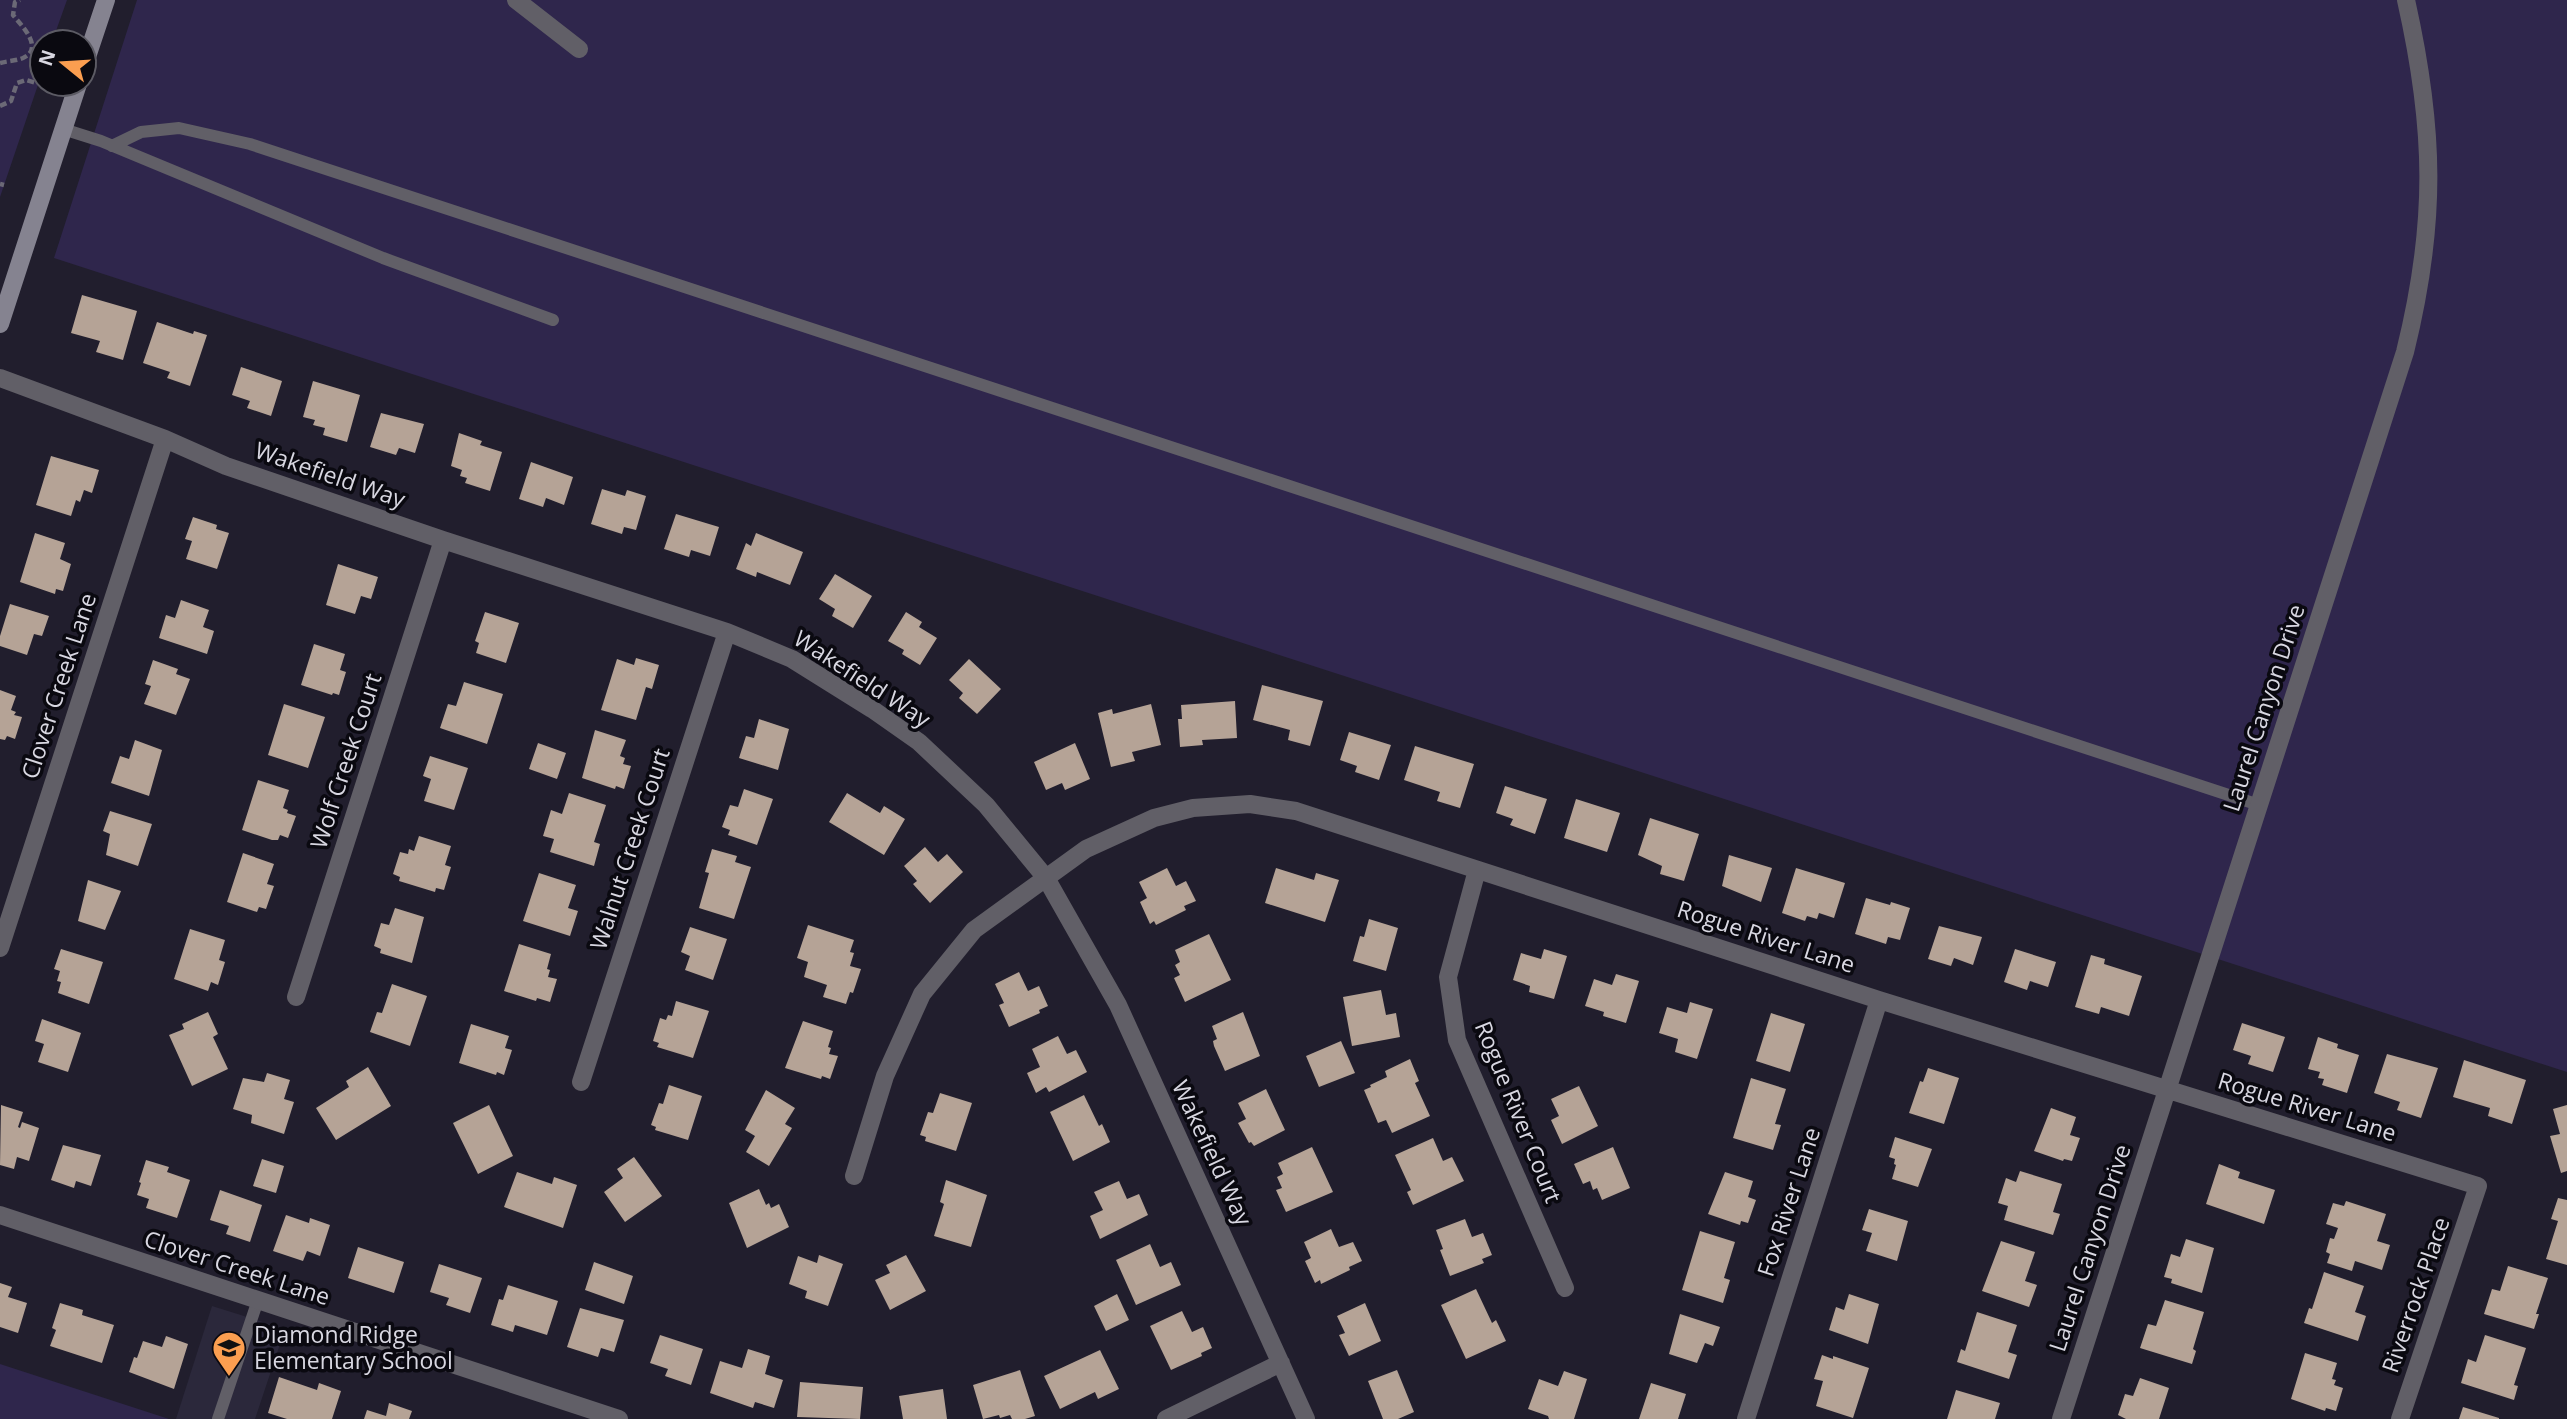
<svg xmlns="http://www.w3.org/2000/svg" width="2567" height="1419" font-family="'Open Sans',sans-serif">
<rect width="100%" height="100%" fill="#211e2d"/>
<path fill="#2b283b" d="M212,1306L285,1329L255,1419H176Z"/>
<path fill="#2f264c" d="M0,0H67L52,42H42V73L0,197Z
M137,0H2567V1072L54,258Z
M0,1364L169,1419H0Z"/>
<path fill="#b5a396" d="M82,295L137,311L123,360L96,352L100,341L71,333Z
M157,322L193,334L194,331L207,335L190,386L167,378L170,372L143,363Z
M241,367L282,381L271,416L247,408L250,401L232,395Z
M313,381L360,395L347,442L323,435L325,428L313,425L315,420L303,417Z
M381,413L424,424L415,453L399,448L396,455L370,447Z
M459,433L482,441L480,445L502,452L490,491L465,483L467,478L460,476L462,470L451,466Z
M51,456L99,470L92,493L84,490L80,502L76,500L71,516L36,505Z
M531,462L573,477L564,505L546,498L543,507L519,499Z
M602,489L625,496L627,490L646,496L636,530L624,527L622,534L591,524Z
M676,514L719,527L710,556L691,550L689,557L664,549Z
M193,517L217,525L216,529L229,533L217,569L186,559L192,541L185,539Z
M35,533L65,543L60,559L71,564L63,591L56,589L55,594L20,582Z
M756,533L803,552L790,585L757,572L756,577L736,569L746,543L751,546Z
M338,564L378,577L371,599L361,596L355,614L326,605Z
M835,574L872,596L853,628L832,616L835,609L819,599Z
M181,600L209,610L203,627L214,631L207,654L159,638L166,615L175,618Z
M10,604L49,616L42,636L34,634L27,655L0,646V636Z
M485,612L519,623L506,663L476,653L479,643L475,641Z
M906,612L922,622L919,627L937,638L920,665L902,654L904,650L888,641Z
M314,644L345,654L340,670L346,672L339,695L333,693L332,695L301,685Z
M636,658L659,665L652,689L646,687L636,720L601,710L617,659L634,665Z
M969,659L1001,689L977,714L959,698L963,693L949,680Z
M153,660L178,669L176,674L190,679L176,715L144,704L151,686L145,684Z
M464,682L503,694L487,744L440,728L448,704L456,706Z
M1262,685L1323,701L1310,746L1288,740L1290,730L1253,720Z
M0,690L16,696L11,710L16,712L14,715L22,717L15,739L7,736L5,740L0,739Z
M1235,701L1237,738L1202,740L1203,745L1180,747L1178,719H1182L1181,705Z
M284,704L325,717L308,768L268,755Z
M1151,704L1161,745L1132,752L1135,761L1111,767L1098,713L1112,709L1113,714Z
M759,719L789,729L778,770L739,758L746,736L754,738Z
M595,730L626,740L620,756L625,758L623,764L631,766L624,789L616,786L615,789L582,778Z
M1349,732L1391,745L1379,780L1355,772L1357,766L1340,760Z
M135,740L162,750L149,796L111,783L120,756L129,759Z
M538,743L566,753L557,779L529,769Z
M1075,743L1090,779L1065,790L1062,783L1046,790L1034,762Z
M1415,746L1474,764L1460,808L1437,801L1440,792L1404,780Z
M430,756L468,768L454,810L424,801L431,779L423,776Z
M258,780L289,790L283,808L288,810L287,813L296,816L288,838L280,835L278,840H272L242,830Z
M1505,786L1547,799L1535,834L1510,825L1513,819L1496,813Z
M744,789L773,799L757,845L728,835L730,830L722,827L730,805L738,807Z
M569,793L606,805L594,842L600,844L594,866L550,852L554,839L543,836L551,810L562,814Z
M847,793L880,813L884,806L905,819L884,855L829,822Z
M1576,799L1620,813L1607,852L1564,838Z
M110,811L152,824L138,866L106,855L110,834L103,831Z
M1650,818L1699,834L1684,881L1660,874L1662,866L1638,855Z
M419,836L451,846L445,865L451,867L444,890L436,888L435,892L399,881L400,877L393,874L400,852L408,854L409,849L414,851Z
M925,847L938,862L947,854L963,872L930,903L913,884L917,881L904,866Z
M712,849L737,856L735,862L751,867L734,919L699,908L709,873L705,872Z
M243,853L274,864L267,884L274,886L266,909L259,907L257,912L227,902Z
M1729,855L1772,868L1761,902L1722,886Z
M1167,868L1176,886L1186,881L1196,901L1184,906L1186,910L1156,925L1154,921L1150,924L1140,902L1147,898L1139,882Z
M1276,868L1314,880L1316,873L1339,880L1325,922L1265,903Z
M1796,868L1845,883L1834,918L1819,913L1817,919L1807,916L1805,921L1782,913Z
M539,873L576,885L568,908L578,911L570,936L523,921Z
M88,880L121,891L105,930L78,921Z
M1866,898L1890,905L1891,902L1910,908L1900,940L1888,937L1886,944L1855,934Z
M395,908L424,917L412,963L380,953L381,949L374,946L381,923L389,925Z
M1369,919L1398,928L1386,971L1353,961L1360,936L1364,937Z
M808,925L854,940L850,952L854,953L850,966L861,969L853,993L850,992L846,1004L823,997L827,985L804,977L808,962L797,958Z
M1939,926L1982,937L1973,965L1954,958L1951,966L1928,959Z
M690,927L727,939L713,980L685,970L690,956L681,952Z
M190,929L225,940L219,960L225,962L218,985L211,982L208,991L174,979Z
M1209,934L1231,980L1185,1002L1174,978L1180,975L1175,965L1180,962L1175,950Z
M519,944L551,954L547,969L550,970L548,977L557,979L550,1002L537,998L536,1001L504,991Z
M61,949L103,962L89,1004L58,993L61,982L57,981L60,971L54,969Z
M1544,949L1567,956L1554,999L1529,992L1530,986L1513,980L1521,953L1541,959Z
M2015,949L2056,962L2048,987L2030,981L2027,990L2004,982Z
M2091,955L2105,959L2104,964L2142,976L2129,1016L2101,1007L2099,1014L2075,1007Z
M1019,972L1028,991L1039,986L1048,1006L1039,1010L1040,1013L1009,1027L999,1005L1004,1003L995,984Z
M1616,974L1639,981L1626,1023L1603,1016L1604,1012L1585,1006L1594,979L1612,985Z
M392,984L427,996L410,1046L370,1032L377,1012L382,1013Z
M1381,990L1386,1015L1396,1013L1400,1037L1352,1046L1343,997Z
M676,1001L709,1011L693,1058L657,1047L659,1043L653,1041L660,1018L666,1020L668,1015L672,1016Z
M1690,1002L1713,1009L1697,1059L1675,1052L1678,1039L1659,1033L1667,1007L1687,1013Z
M208,1012L218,1034L213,1037L228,1069L192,1086L169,1035L184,1029L182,1024Z
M1243,1012L1260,1056L1225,1071L1214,1046L1213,1041L1217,1039L1212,1026Z
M1771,1013L1805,1024L1790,1072L1756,1061Z
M42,1019L81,1033L68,1072L38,1062L44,1044L35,1041Z
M803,1021L833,1031L828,1047L831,1048L829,1054L838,1056L830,1079L822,1076L821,1079L785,1068Z
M2242,1023L2285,1037L2273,1072L2248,1064L2251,1056L2233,1050Z
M471,1024L509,1036L505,1048L512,1050L504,1075L497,1072L496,1075L459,1063Z
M1058,1036L1067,1054L1076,1050L1087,1072L1049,1092L1046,1087L1036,1093L1027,1073L1040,1067L1032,1049Z
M2318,1037L2338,1044L2337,1048L2359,1055L2347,1093L2322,1085L2324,1079L2318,1078L2320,1072L2308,1069Z
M1341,1041L1355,1073L1319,1087L1306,1056Z
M2387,1054L2438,1068L2421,1118L2397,1110L2400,1102L2374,1093Z
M1410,1059L1419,1081L1415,1083L1430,1116L1392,1133L1386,1120L1378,1123L1364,1090L1371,1087L1370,1085L1387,1077L1385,1071Z
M2464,1060L2526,1080L2512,1124L2488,1116L2490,1108L2453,1097Z
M368,1067L391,1106L336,1140L316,1108L349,1087L346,1081Z
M1928,1068L1959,1078L1944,1124L1909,1113L1920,1081L1923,1082Z
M267,1073L290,1080L284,1099L294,1102L284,1134L251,1123L252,1115L233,1109L243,1078L264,1082Z
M1751,1078L1786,1089L1775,1124L1781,1125L1773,1150L1733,1138Z
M669,1085L702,1096L688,1140L655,1130L656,1127L651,1125L659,1103L663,1104Z
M1579,1086L1598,1126L1562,1144L1551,1120L1559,1116L1551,1099Z
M1266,1089L1285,1130L1254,1146L1251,1142L1249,1143L1238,1123L1246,1119L1238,1103Z
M766,1090L795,1108L785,1124L792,1128L769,1166L746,1152L755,1136L745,1130Z
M940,1093L972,1103L956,1151L925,1141L926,1137L920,1135L928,1112L933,1113Z
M1084,1095L1099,1126L1102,1124L1110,1142L1073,1161L1050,1112Z
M1,1105L23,1112L18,1127L20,1128L22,1122L39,1128L29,1161L17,1157L14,1169L0,1165Z
M489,1105L513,1156L478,1174L453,1123Z
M2567,1105V1171L2561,1173L2550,1136L2560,1134L2553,1109Z
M2051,1108L2076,1117L2070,1135L2080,1138L2072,1161L2064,1159L2063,1161L2034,1151Z
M1895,1137L1932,1149L1918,1187L1892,1179L1896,1165L1894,1164L1895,1159L1889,1157Z
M1433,1138L1443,1161L1452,1157L1464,1181L1413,1205L1407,1192L1411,1190L1395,1155Z
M63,1145L101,1155L91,1186L76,1181L74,1188L51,1180Z
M1312,1147L1333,1192L1286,1212L1276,1190L1282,1188L1277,1177L1283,1174L1278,1163Z
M1613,1147L1630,1188L1602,1200L1597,1188L1593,1190L1590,1181L1583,1184L1574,1164Z
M634,1157L662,1196L625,1222L604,1192L623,1178L617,1169Z
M262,1159L284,1166L276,1193L253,1186Z
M146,1160L169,1167L167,1172L190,1180L177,1218L146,1208L149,1199L137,1195L141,1183L139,1182Z
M2219,1164L2240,1172L2238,1178L2275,1190L2264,1224L2206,1204Z
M2020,1171L2062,1184L2053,1212L2060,1214L2053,1235L2004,1220L2008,1206L1998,1203L2006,1178L2016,1182Z
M517,1172L552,1184L554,1177L577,1185L563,1228L504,1207Z
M1725,1172L1753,1181L1748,1197L1756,1200L1748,1223L1741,1221L1740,1225L1708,1214Z
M946,1180L987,1195L971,1247L934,1236L944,1204L940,1202Z
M1119,1181L1127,1199L1139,1194L1148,1215L1100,1239L1090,1216L1103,1210L1094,1192Z
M759,1189L766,1205L769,1203L771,1208L779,1204L789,1227L747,1248L729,1203Z
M220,1190L262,1205L250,1242L226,1234L229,1226L210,1220Z
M2558,1198L2567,1200V1265L2546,1259L2558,1221L2551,1219Z
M2346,1201L2386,1214L2377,1241L2390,1245L2382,1270L2355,1261L2352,1271L2327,1263L2330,1254L2326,1252L2330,1238L2334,1239L2338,1228L2326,1224L2333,1203L2344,1206Z
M1869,1209L1908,1221L1897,1261L1866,1251L1872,1233L1862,1230Z
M286,1215L309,1223L310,1218L330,1225L320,1256L307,1251L303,1261L273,1251Z
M1465,1219L1472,1237L1483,1233L1492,1255L1482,1259L1484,1263L1450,1276L1440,1250L1443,1249L1436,1230Z
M1331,1229L1339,1247L1353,1242L1362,1261L1349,1267L1350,1270L1321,1284L1320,1280L1315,1283L1305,1261L1311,1258L1304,1242Z
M1700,1231L1735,1242L1724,1278L1730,1280L1723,1303L1682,1290Z
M2186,1239L2214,1248L2202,1293L2171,1283L2172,1279L2164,1277L2171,1254L2180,1257Z
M2001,1241L2035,1252L2025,1281L2037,1285L2029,1307L1982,1291Z
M1150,1244L1160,1267L1171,1262L1181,1285L1136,1305L1116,1260Z
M358,1247L404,1262L394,1293L348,1278Z
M819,1255L843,1264L828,1306L805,1298L807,1291L789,1284L798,1256L817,1263Z
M906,1255L926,1291L890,1310L875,1280L890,1273L886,1265Z
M594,1262L633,1276L624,1304L585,1290Z
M439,1264L482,1278L470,1313L446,1305L449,1298L430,1292Z
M2508,1266L2548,1278L2536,1314H2539L2534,1329L2484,1314L2492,1289L2500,1291Z
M2324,1272L2364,1286L2355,1312L2366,1316L2358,1341L2304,1323L2309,1308L2312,1309Z
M0,1283L12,1287L8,1297L27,1303L18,1333L0,1327Z
M508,1285L558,1301L547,1335L515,1325L513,1332L491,1325L499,1299L503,1300Z
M1476,1289L1492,1323L1496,1320L1506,1341L1466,1359L1441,1305Z
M1117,1294L1129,1320L1106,1331L1094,1306Z
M1849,1294L1879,1304L1868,1344L1829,1330L1836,1307L1844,1310Z
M2165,1300L2204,1312L2193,1349L2196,1351L2192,1364L2140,1348L2148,1324L2156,1326Z
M60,1303L83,1310L82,1315L114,1325L102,1363L50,1346L56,1330L52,1328Z
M1365,1303L1381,1341L1349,1356L1339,1335L1345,1333L1337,1316Z
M580,1308L624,1320L614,1352L601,1348L598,1357L567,1347Z
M1182,1311L1192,1332L1203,1327L1212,1348L1201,1353L1202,1356L1171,1370L1150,1326Z
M1977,1312L2017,1325L2008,1352L2017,1355L2009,1379L1957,1362L1961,1349L1965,1351Z
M1680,1314L1720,1327L1713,1346L1705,1343L1697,1363L1669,1354Z
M660,1335L703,1349L691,1385L665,1376L668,1369L650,1363Z
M2485,1335L2526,1348L2514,1385L2518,1386L2514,1400L2461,1383L2468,1359L2476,1362Z
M166,1336L188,1344L174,1389L129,1372L134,1357L137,1358L143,1341L162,1347Z
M748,1349L770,1356L765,1374L783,1380L774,1408L755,1402L753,1408L710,1393L720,1361L742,1368Z
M1100,1350L1119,1389L1098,1399L1095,1392L1060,1409L1044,1376Z
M2305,1353L2337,1363L2332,1379L2336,1380L2334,1385L2343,1388L2336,1411L2326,1408L2325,1411L2291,1399Z
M1822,1355L1833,1359V1356L1869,1368L1853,1418L1816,1406L1823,1381L1814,1379Z
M1020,1370L1035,1416L1025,1419H1012L1010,1415L1000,1418L999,1415L983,1419L973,1385Z
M1397,1370L1414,1412L1398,1419H1383L1368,1381Z
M1564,1371L1587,1379L1574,1419H1549L1548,1416L1528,1409L1539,1379L1558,1386Z
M279,1377L317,1390L319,1383L341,1391L332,1419H287L268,1413Z
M2140,1378L2169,1388L2159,1419H2126L2118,1415L2125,1394L2133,1396Z
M800,1382L863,1387L860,1419L797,1417Z
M1651,1383L1686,1394L1678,1419H1639Z
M943,1389L947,1419H903L899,1396Z
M1956,1390L2000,1403L1995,1419H1947Z
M389,1403L412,1411L409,1419H364L367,1410L386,1416Z
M2463,1407L2499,1418V1419H2459Z"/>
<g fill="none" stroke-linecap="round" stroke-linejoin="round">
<path stroke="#6b6976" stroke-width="4.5" stroke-dasharray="7 3.5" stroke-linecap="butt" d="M0,63C7,61 16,61 23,58C45,48 21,25 13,15L15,2L20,0
M0,106L11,101L17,83L26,80L36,83
M0,184L4,185"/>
<path stroke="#615f67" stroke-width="12" d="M63,129L101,141L383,258L553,320
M112,146L141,132L179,128L250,144L2259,805
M218,1419L258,1300"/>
<path stroke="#615f67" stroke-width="18" d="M516,0L579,49
M0,378L165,439L226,466L443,540L727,632L792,659L872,709L919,742L986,805L1046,878L1118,1005L1306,1419
M1477,870L1448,977L1457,1040L1565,1288
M0,948L165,439
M296,997L443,540
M581,1082L727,632
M854,1176L885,1076L922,994L974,930L1086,849L1154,818L1193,808L1250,804L1296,811L1879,1000L2478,1186L2400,1419
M0,1215L619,1419
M1166,1419L1281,1363
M1746,1419L1879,1000
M2061,1419L2405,352C2437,223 2435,129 2406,0"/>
<path stroke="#858390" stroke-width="18" d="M84,66L106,0
M0,324L78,84"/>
</g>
<defs>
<symbol id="school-pin" viewBox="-11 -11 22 30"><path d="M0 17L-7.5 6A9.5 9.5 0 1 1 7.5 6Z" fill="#fb9e50" stroke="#0a0910"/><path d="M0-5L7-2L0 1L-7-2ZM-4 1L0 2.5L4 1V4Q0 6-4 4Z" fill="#111"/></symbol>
</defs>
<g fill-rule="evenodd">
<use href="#school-pin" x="210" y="1329" width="38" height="52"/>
</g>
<g text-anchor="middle" stroke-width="7" stroke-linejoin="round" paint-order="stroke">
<g font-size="23" fill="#d8d7e1" stroke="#0a0910">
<text transform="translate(330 475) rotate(19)" y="8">Wakefield Way</text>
<text transform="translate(862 679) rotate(33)" y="8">Wakefield Way</text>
<text transform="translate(59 686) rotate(-72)" y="8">Clover Creek Lane</text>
<text transform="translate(2264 708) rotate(-72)" y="8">Laurel Canyon Drive</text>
<text transform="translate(346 761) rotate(-72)" y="8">Wolf Creek Court</text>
<text transform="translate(630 849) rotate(-72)" y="8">Walnut Creek Court</text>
<text transform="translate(1766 937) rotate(18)" y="8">Rogue River Lane</text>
<text transform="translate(2307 1107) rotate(17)" y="8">Rogue River Lane</text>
<text transform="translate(1518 1112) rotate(68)" y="8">Rogue River Court</text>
<text transform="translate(1212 1153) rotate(65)" y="8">Wakefield Way</text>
<text transform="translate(1789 1202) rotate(-72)" y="8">Fox River Lane</text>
<text transform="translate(2090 1248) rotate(-72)" y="8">Laurel Canyon Drive</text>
<text transform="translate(237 1268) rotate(18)" y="8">Clover Creek Lane</text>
<text transform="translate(2416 1295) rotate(-71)" y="8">Riverrock Place</text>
</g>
<g font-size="23" fill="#d8d7e1" stroke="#0a0910" text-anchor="start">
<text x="254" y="1343">Diamond Ridge<tspan x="254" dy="26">Elementary School</tspan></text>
</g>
</g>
<g transform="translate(63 63) rotate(288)"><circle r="33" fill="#0a0910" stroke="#5c5b64" stroke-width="2"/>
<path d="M0-5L12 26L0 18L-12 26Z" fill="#fb9e50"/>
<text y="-10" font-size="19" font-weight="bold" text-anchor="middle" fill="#d8d7e1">N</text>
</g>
</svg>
